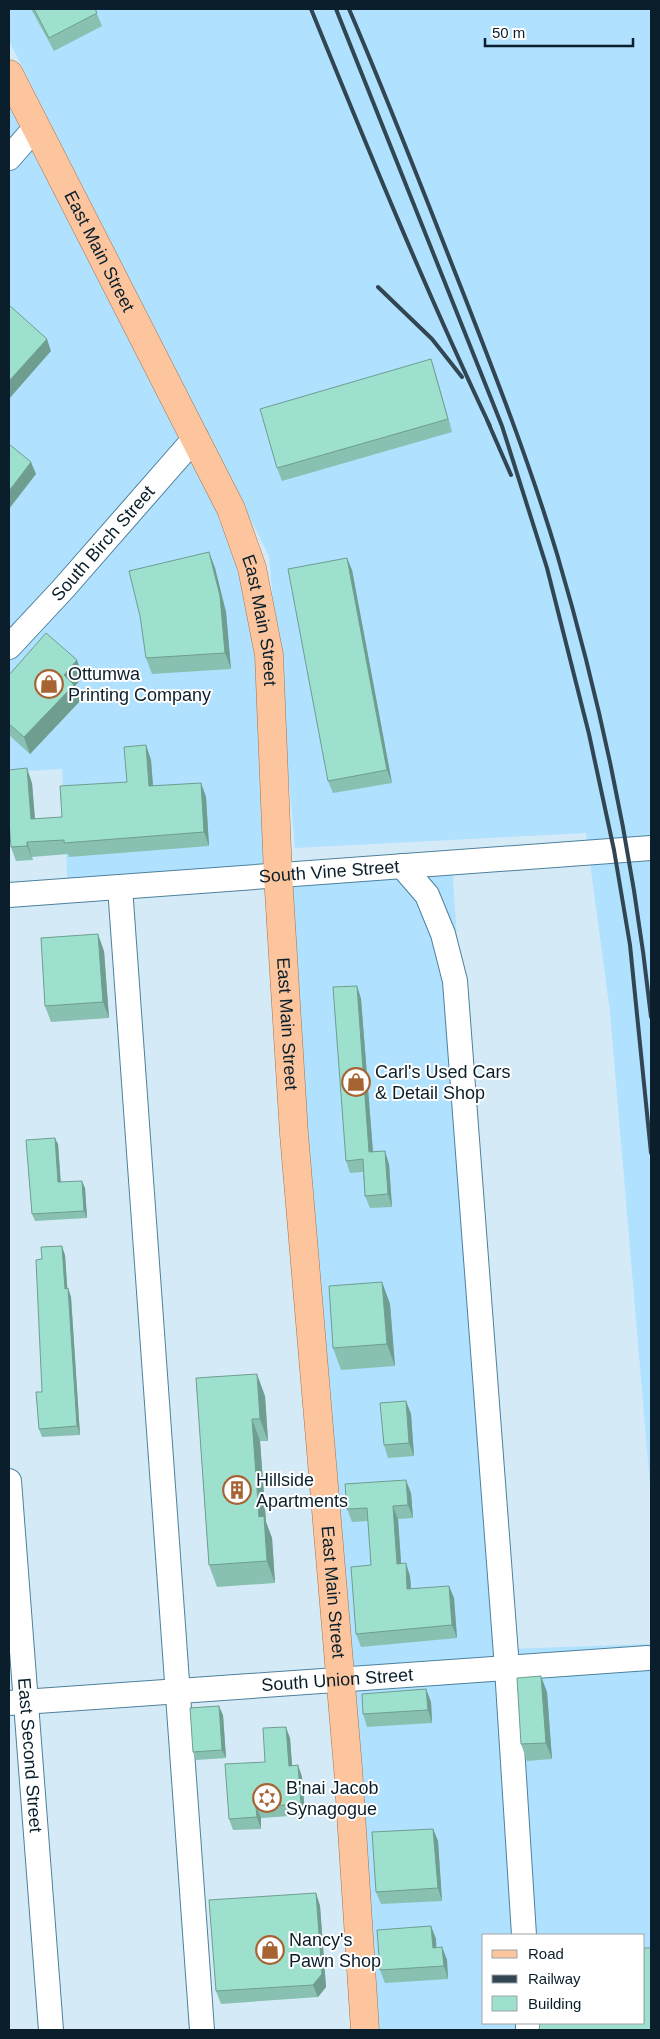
<svg xmlns="http://www.w3.org/2000/svg" width="660" height="2039" font-family="Helvetica,sans-serif">
<rect width="100%" height="100%" fill="#d5eaf7"/>
<path fill="#b0e1ff" fill-rule="evenodd" d="M9,9H651V1497L610,1012L586,833L295,848L269,556L9,41Z
M9,74L252,568L278,875L452,863L505,1649L651,1644V2030H365L278,875L68,891L62,769L9,772ZM484,1935H644V2023H484Z"/>
<g fill="none" stroke-linecap="round" stroke-linejoin="round">
<defs>
<g id="minor">
<path d="M9,158L36,127"/>
<path id="s1" d="M9,647L63,589L196,437"/>
<path d="M402,866L427,895L443,934L455,981L507,1668L524,1935"/>
<path d="M120,887L202,2030"/>
<path id="s2" d="M9,895L651,848"/>
<path id="s3" d="M9,1481L51,2030"/>
<path id="s4" d="M9,1703L648,1658"/>
<path d="M528,2023V2030"/>
</g>
<g id="major">
<path id="s5" d="M9,74L231,509L252,568L269,655L278,875L294,1134L348,1768L365,2030"/>
</g>
</defs>
<use href="#minor" stroke="#4d809d" stroke-width="26"/>
<use href="#major" stroke="#a6724b" stroke-width="29"/>
<use href="#minor" stroke="#fff" stroke-width="24"/>
<use href="#major" stroke="#fcc59d" stroke-width="28"/>
<path stroke="#314652" stroke-width="4" d="M311,9C368,149 425,289 490,426
M336,9L502,426L547,568L589,734L614,850L630,945L651,1153
M349,9C389,102 425,196 462,290C496,377 530,464 557,554C602,706 634,860 651,1017
M378,287L432,339L462,377
M487,420L511,475"/>
</g>
<path fill="#88c1b1" d="M31,9H95L102,26L54,51Z
M431,359L435,372L452,432L282,481L277,468Z
M209,552L215,568L226,612L231,669L152,674L146,658Z
M347,558L352,570L392,783L333,793L328,781Z
M9,675L83,677L75,686L80,701L30,754L9,735Z
M146,745L151,760L153,786L201,783L206,797L209,846L69,857L68,854L32,857L33,860L16,861L11,847L32,783L35,819L62,817L127,782Z
M104,951L109,1018L51,1022L45,1006Z
M357,986L361,999L373,1152L389,1164L392,1207L370,1208L365,1196L363,1172L350,1173L346,1161Z
M58,1144L61,1182L85,1188L87,1218L35,1221L32,1214Z
M65,1255L67,1288H68L71,1297L80,1435L42,1437L39,1429L42,1392V1259Z
M382,1282L390,1304L395,1366L341,1370L333,1348Z
M196,1378L265,1396L268,1441H260L266,1522L272,1538L275,1583L217,1587L209,1565Z
M406,1401L411,1414L414,1456L388,1458L384,1445Z
M411,1493L413,1518L398,1519L401,1563L410,1576L411,1589L449,1586L454,1598L457,1638L361,1647L356,1634L371,1565L368,1521L352,1522L347,1509Z
M426,1689L431,1702L432,1723L367,1727L363,1714Z
M547,1692L552,1759L527,1761L521,1744Z
M223,1715L226,1758L196,1760L193,1752Z
M290,1738L292,1766L298,1765L302,1777L305,1815L261,1818V1829L233,1830L229,1819L265,1762Z
M433,1829L438,1841L442,1901L381,1904L376,1892Z
M316,1893L320,1906L326,1987L318,1997L221,2004L216,1991Z
M431,1926L436,1939V1948L442,1947L447,1960L448,1979L385,1983L380,1970Z"/>
<path fill="#6f9d90" d="M47,339L51,351L9,399V381Z
M431,359L435,372L452,432L448,419Z
M31,462L36,474L9,509V491Z
M209,552L215,568L226,612L231,669L225,653Z
M347,558L352,570L392,783L387,770Z
M77,660L83,677L75,686L80,701L30,754L24,737L64,675Z
M146,745L151,760L154,800L149,786Z
M27,768L32,783L36,833L31,819Z
M201,783L206,797L209,846L204,832Z
M27,842L33,860L27,846Z
M98,934L104,951L109,1018L103,1002Z
M357,986L361,999L374,1165L369,1152Z
M55,1138L58,1144L61,1189L58,1182Z
M385,1151L389,1164L392,1207L388,1194Z
M82,1181L85,1188L87,1218L84,1211Z
M62,1246L65,1255L68,1297L65,1289Z
M382,1282L390,1304L395,1366L387,1344Z
M68,1288L71,1297L80,1435L77,1426Z
M257,1374L265,1396L268,1441L260,1419Z
M406,1401L411,1414L414,1456L409,1443Z
M252,1419L260,1441L266,1522L272,1538L275,1583L267,1561L259,1517Z
M406,1480L411,1493L413,1518L408,1505Z
M393,1506L398,1519L402,1576L397,1564Z
M406,1563L410,1576L412,1602L407,1589Z
M449,1586L454,1598L457,1638L452,1625Z
M541,1676L547,1692L552,1759L546,1743Z
M426,1689L431,1702L432,1723L428,1710Z
M219,1706L223,1715L226,1758L222,1750Z
M286,1727L290,1738L293,1778L289,1766Z
M298,1765L302,1777L305,1815L301,1804Z
M256,1807L261,1818V1829L257,1817Z
M433,1829L438,1841L442,1901L438,1888Z
M316,1893L320,1906L326,1987L318,1997L313,1985Z
M431,1926L436,1939L437,1961L433,1948Z
M442,1947L447,1960L448,1979L444,1966Z"/>
<path fill="#9ee0ce" stroke="#6f9d90" d="M34,9H95L97,13L49,38Z
M9,305L47,339L9,381Z
M431,359L448,419L277,468L260,409Z
M9,444L31,462L9,491Z
M209,552L220,596L225,653L146,658L140,616L129,571Z
M347,558L387,770L328,781L288,569Z
M46,633L77,660L64,675L74,685L24,737L9,724V675Z
M146,745L149,786L201,783L204,832L64,843V840L27,842V846L11,847L9,822V770L27,768L31,819L62,817L60,786L127,782L124,747Z
M98,934L103,1002L45,1006L41,938Z
M357,986L369,1152L385,1151L388,1194L365,1196L363,1159L346,1161L333,987Z
M55,1138L58,1182L82,1181L84,1211L32,1214L26,1140Z
M62,1246L65,1289L68,1288L77,1426L39,1429L36,1392H42L36,1260L42,1259L41,1247Z
M382,1282L387,1344L333,1348L329,1286Z
M257,1374L260,1419H252L259,1517L264,1516L267,1561L209,1565L196,1378Z
M406,1401L409,1443L384,1445L380,1403Z
M406,1480L408,1505L393,1506L397,1564L406,1563L407,1589L449,1586L452,1625L356,1634L351,1567L371,1565L367,1508L347,1509L345,1484Z
M541,1676L546,1743L521,1744L517,1678Z
M426,1689L428,1710L363,1714L362,1694Z
M219,1706L222,1750L193,1752L190,1708Z
M286,1727L289,1766L298,1765L301,1804L256,1807L257,1817L229,1819L225,1764L265,1762L263,1728Z
M433,1829L438,1888L376,1892L372,1832Z
M316,1893L322,1974L313,1985L216,1991L209,1900Z
M431,1926L433,1948L442,1947L444,1966L380,1970L377,1930Z
M644,1948H651V2030H539L540,2023H644Z"/>
<defs>
<symbol id="shop-ring" viewBox="-11 -11 22 22"><circle r="9.5" fill="#fff" stroke="#a76432" stroke-width="1.5"/><path d="M-5-2.5h2.3a2.7 3.5 0 0 1 5.4 0H5L5.5 6h-11ZM-1.5-2.5h3a1.5 2.3 0 0 0-3 0Z" fill="#a76432"/></symbol>
<symbol id="building-ring" viewBox="-11 -11 22 22"><circle r="9.5" fill="#fff" stroke="#a76432" stroke-width="1.5"/><path d="M-4-6H4V6H1V3H-1V6H-4ZM-2.5-4.3h1.7v1.8h-1.7ZM.8-4.3h1.7v1.8H.8ZM-2.5-1h1.7V.8h-1.7ZM.8-1h1.7V.8H.8Z" fill="#a76432"/></symbol>
<symbol id="synagogue-ring" viewBox="-11 -11 22 22"><circle r="9.5" fill="#fff" stroke="#a76432" stroke-width="1.5"/><path d="M0-6.5L5.6 3.2H-5.6ZM0 6.5L5.6-3.2H-5.6Z" fill="#a76432"/></symbol>
</defs>
<g fill-rule="evenodd">
<use href="#shop-ring" x="33" y="668" width="32" height="32"/>
<use href="#shop-ring" x="340" y="1066" width="32" height="32"/>
<use href="#building-ring" x="221" y="1474" width="32" height="32"/>
<use href="#synagogue-ring" x="251" y="1782" width="32" height="32"/>
<use href="#shop-ring" x="254" y="1934" width="32" height="32"/>
</g>
<g text-anchor="middle" stroke-width="4" stroke-linejoin="round" paint-order="stroke">
<g font-size="18" fill="#0a1f2b" stroke="#fff">
<text dy="6" stroke="none"><textPath href="#s5" startOffset="199">East Main Street</textPath></text>
<text dy="6" stroke="none"><textPath href="#s1" startOffset="140">South Birch Street</textPath></text>
<text dy="6" stroke="none"><textPath href="#s5" startOffset="604">East Main Street</textPath></text>
<text dy="6" stroke="none"><textPath href="#s2" startOffset="321">South Vine Street</textPath></text>
<text dy="6" stroke="none"><textPath href="#s5" startOffset="1009">East Main Street</textPath></text>
<text dy="6" stroke="none"><textPath href="#s5" startOffset="1579">East Main Street</textPath></text>
<text dy="6" stroke="none"><textPath href="#s4" startOffset="329">South Union Street</textPath></text>
<text dy="6" stroke="none"><textPath href="#s3" startOffset="275">East Second Street</textPath></text>
</g>
<g font-size="18" fill="#0a1f2b" stroke="#fff" text-anchor="start">
<text x="68" y="680">Ottumwa<tspan x="68" dy="21">Printing Company</tspan></text>
<text x="375" y="1078">Carl's Used Cars<tspan x="375" dy="21">&amp; Detail Shop</tspan></text>
<text x="256" y="1486">Hillside<tspan x="256" dy="21">Apartments</tspan></text>
<text x="286" y="1794">B'nai Jacob<tspan x="286" dy="21">Synagogue</tspan></text>
<text x="289" y="1946">Nancy's<tspan x="289" dy="21">Pawn Shop</tspan></text>
</g>
</g>
<rect width="660" height="2039" fill="none" stroke="#0a1f2b" stroke-width="20"/>
<rect x="482" y="1934" width="162" height="90" fill="#ffffff" stroke="#9da5aa"/>
<rect x="492" y="1950" width="25" height="8" fill="#fcc59d" stroke="#9da5aa"/>
<text x="528" y="1959" font-size="15" fill="#0a1f2b">Road</text>
<rect x="492" y="1975" width="25" height="8" fill="#314652" stroke="#9da5aa"/>
<text x="528" y="1984" font-size="15" fill="#0a1f2b">Railway</text>
<rect x="492" y="1996" width="25" height="15" fill="#9ee0ce" stroke="#9da5aa"/>
<text x="528" y="2009" font-size="15" fill="#0a1f2b">Building</text>
<path d="M485 38v8h148v-8" fill="none" stroke="#0a1f2b" stroke-width="2.5"/>
<text x="492" y="38" font-size="15" fill="#0a1f2b" stroke="#ffffff" stroke-width="4" paint-order="stroke">50 m</text>
</svg>
